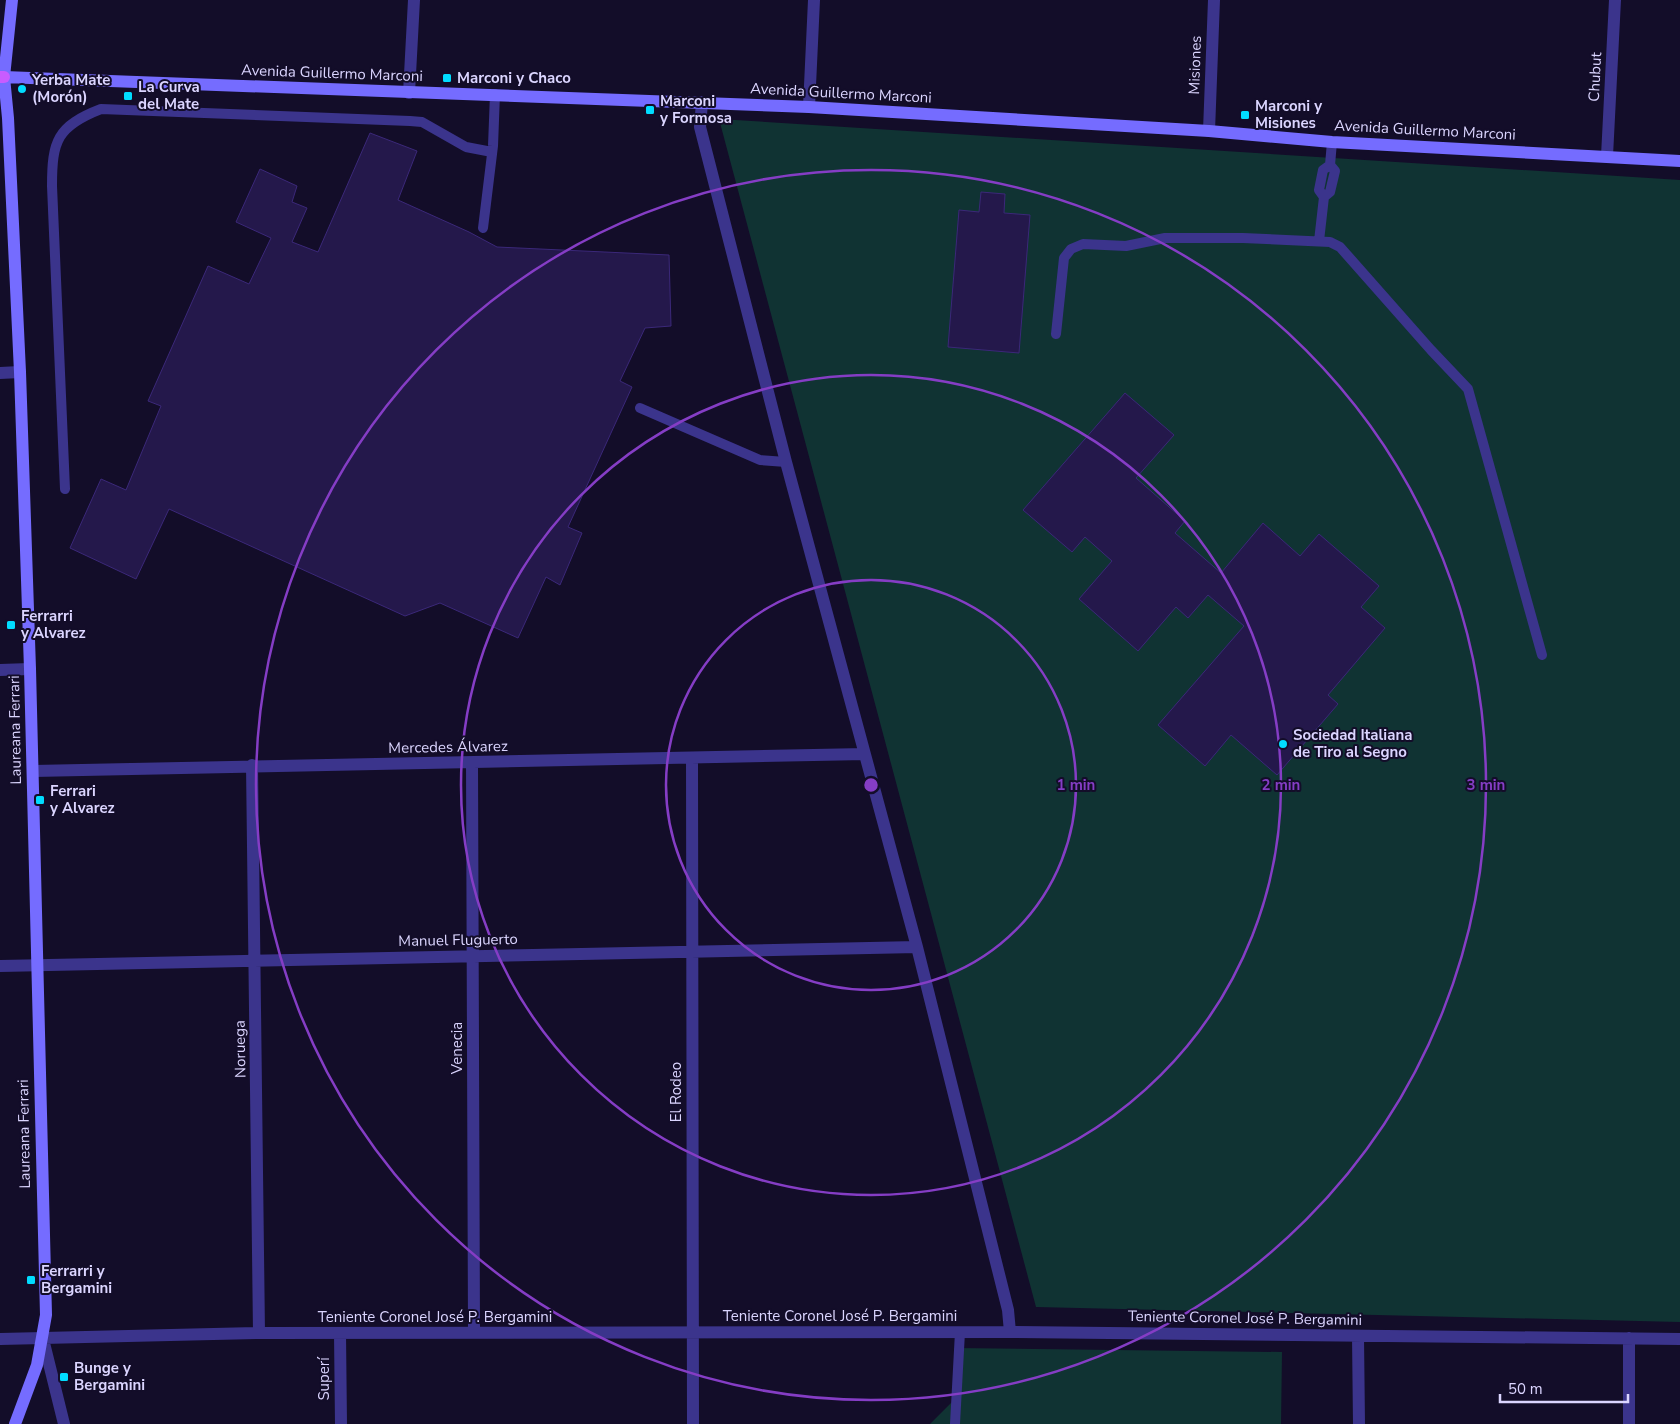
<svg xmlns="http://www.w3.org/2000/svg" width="1680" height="1424" font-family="'Nunito Sans',sans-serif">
<rect width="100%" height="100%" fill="#130d29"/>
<path fill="#103333" d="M719,119L1680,180V1322L1036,1307Z
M954,1348L1282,1352L1281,1424H930L954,1400Z"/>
<path fill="#24184b" stroke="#3b2879" d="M370,133L417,151L398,200L469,232L497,247L669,255L671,326L645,328L620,381L632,387L568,527L582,533L560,585L546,577L518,638L440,603L405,616L169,509L136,579L70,548L101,479L126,490L161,406L148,401L208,266L249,284L271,238L236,222L260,169L297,186L292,202L307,208L292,242L318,252Z
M981,192L1005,194L1004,213L1030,215L1019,353L948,347L959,210L979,212Z
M1125,393L1174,435L1136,478L1185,521L1175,533L1221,573L1263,523L1300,556L1319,534L1379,586L1361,607L1385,628L1328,695L1338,704L1277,775L1231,735L1205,766L1158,725L1244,626L1208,595L1188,618L1176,607L1138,651L1079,599L1112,561L1085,537L1072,552L1023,510Z"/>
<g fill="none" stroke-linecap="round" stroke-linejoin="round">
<path stroke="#3b348c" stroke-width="10" d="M1324,197L1330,192L1335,171L1330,165L1332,142
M483,228L493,146L495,94
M1319,241L1324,197L1319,190L1323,170L1330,165
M1056,334L1064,258L1071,249L1083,244L1126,246L1165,238H1243L1330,242L1340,247L1431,350L1468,389L1542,655
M640,408L760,460L786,462
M65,489L52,186C52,141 57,126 101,109L410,121L422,122L466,147L492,152
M955,1424L960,1332"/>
<path stroke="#3b348c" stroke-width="12" d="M409,93L414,0
M702,102L700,127L786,462L917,947L1008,1310L1010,1332
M809,107L814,0
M1209,131L1214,0
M1607,156L1615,0
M0,373L20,372
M0,670L30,669
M692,759L693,1424
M472,763L474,1333
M252,765L259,1333
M33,771L865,754
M0,966L917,947
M340,1333L341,1424
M1358,1336L1359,1424
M1629,1338V1424
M0,1339L259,1333L1010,1332L1680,1339
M43,1339L64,1424"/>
<path stroke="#756cff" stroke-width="12" d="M12,0L4,77L8,118L20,372L30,669L46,1315L37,1365L15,1424
M4,77L809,107L1209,131L1332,142L1680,161"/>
<path stroke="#c85cff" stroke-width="12" d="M0,77H4"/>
</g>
<g fill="none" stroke="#853dc5" stroke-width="2.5">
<circle cx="871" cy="785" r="205"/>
<circle cx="871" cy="785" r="410"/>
<circle cx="871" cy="785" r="615"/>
</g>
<g fill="#01dcff" stroke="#130d29" stroke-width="2">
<rect x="442" y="73" width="10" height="10" rx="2.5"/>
<circle cx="22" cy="89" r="5"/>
<rect x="123" y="91" width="10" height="10" rx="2.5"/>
<rect x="645" y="105" width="10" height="10" rx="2.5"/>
<rect x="1240" y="110" width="10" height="10" rx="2.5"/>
<rect x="6" y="620" width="10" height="10" rx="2.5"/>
<circle cx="1283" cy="744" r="5"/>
<rect x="35" y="795" width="10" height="10" rx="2.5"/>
<rect x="26" y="1275" width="10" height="10" rx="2.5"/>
<rect x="59" y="1372" width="10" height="10" rx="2.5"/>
</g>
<g text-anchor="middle" stroke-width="4" stroke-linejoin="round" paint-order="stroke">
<g font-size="15" fill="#dbd5ff" stroke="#130d29">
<text transform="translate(1195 65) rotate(-88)" y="5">Misiones</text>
<text transform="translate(332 73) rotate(2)" y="5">Avenida Guillermo Marconi</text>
<text transform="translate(1595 77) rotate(-87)" y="5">Chubut</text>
<text transform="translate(841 93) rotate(3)" y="5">Avenida Guillermo Marconi</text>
<text transform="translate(1425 130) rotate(3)" y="5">Avenida Guillermo Marconi</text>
<text transform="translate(15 730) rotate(-91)" y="5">Laureana Ferrari</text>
<text transform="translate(448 747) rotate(-1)" y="5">Mercedes Álvarez</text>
<text transform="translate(458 940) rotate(-1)" y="5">Manuel Fluguerto</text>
<text transform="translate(457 1048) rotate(-90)" y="5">Venecia</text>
<text transform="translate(240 1049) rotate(-91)" y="5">Noruega</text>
<text transform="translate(676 1092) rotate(-90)" y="5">El Rodeo</text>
<text transform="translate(24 1134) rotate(-91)" y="5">Laureana Ferrari</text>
<text x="840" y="1321">Teniente Coronel José P. Bergamini</text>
<text x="435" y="1322">Teniente Coronel José P. Bergamini</text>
<text transform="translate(1245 1318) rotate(1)" y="5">Teniente Coronel José P. Bergamini</text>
<text transform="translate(324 1379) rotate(-90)" y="5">Superí</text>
</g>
<g font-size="15" font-weight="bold" fill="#dbd5ff" stroke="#130d29" text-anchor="start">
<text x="457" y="83">Marconi y Chaco</text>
<text x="32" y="85">Yerba Mate<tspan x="32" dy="17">(Morón)</tspan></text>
<text x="138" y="92">La Curva<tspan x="138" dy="17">del Mate</tspan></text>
<text x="660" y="106">Marconi<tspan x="660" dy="17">y Formosa</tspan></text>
<text x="1255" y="111">Marconi y<tspan x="1255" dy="17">Misiones</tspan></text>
<text x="21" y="621">Ferrarri<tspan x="21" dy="17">y Alvarez</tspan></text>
<text x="1293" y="740">Sociedad Italiana<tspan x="1293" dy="17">de Tiro al Segno</tspan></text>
<text x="50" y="796">Ferrari<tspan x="50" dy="17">y Alvarez</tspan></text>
<text x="41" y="1276">Ferrarri y<tspan x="41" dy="17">Bergamini</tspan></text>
<text x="74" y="1373">Bunge y<tspan x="74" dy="17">Bergamini</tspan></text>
</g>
</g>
<circle cx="871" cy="785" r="8" fill="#853dc5" stroke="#130d29" stroke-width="2.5"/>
<g font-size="15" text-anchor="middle" font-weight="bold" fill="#853dc5" stroke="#130d29" stroke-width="4" stroke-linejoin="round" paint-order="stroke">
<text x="1076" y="790">1 min</text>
<text x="1281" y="790">2 min</text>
<text x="1486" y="790">3 min</text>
</g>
<path d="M1500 1394v8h128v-8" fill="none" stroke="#dbd5ff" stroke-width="2.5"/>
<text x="1508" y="1394" font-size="15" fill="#dbd5ff" stroke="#130d29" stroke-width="4" paint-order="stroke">50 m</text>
</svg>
